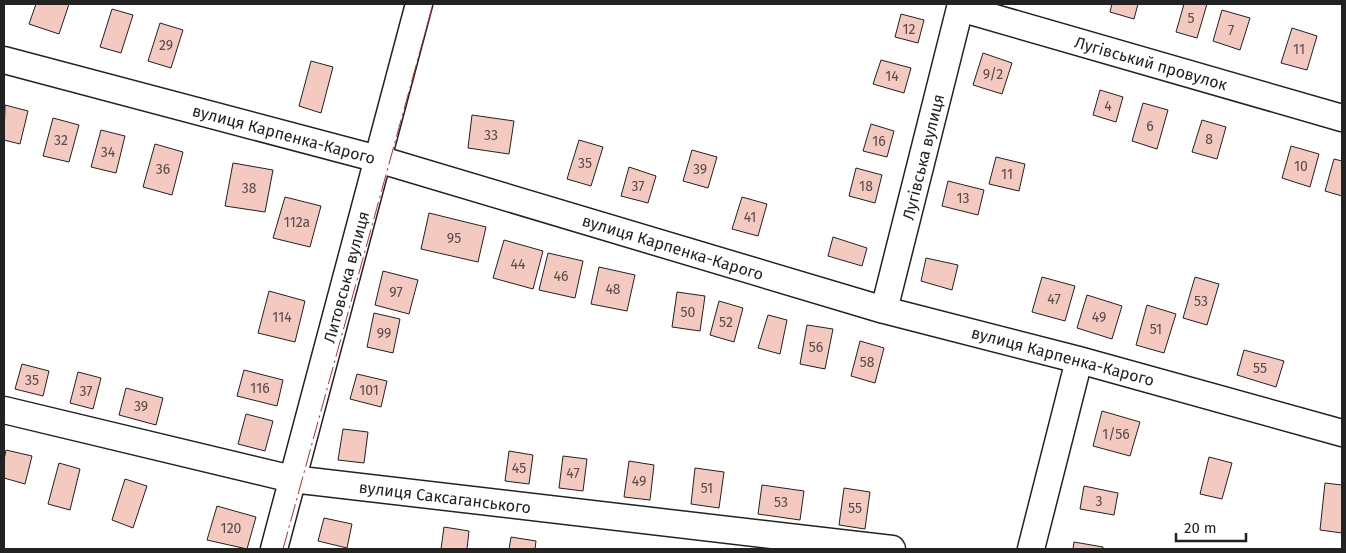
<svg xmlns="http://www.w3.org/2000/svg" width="1346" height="553" font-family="'Fira Sans',sans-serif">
<rect width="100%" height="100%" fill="#fff"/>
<path fill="#f3c9c0" stroke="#222" d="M36,4H69L59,34L29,24Z
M1112,4H1138L1134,19L1110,12Z
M1184,4H1207L1197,38L1176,32Z
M112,9L133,15L121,53L100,47Z
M1222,10L1250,18L1240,50L1213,41Z
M901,14L924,20L918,43L895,37Z
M160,23L183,30L171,68L148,61Z
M1292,28L1317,36L1307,70L1281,63Z
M983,53L1012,63L1002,94L973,85Z
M881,60L911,68L904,93L873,84Z
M311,61L333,67L321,113L299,106Z
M1100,90L1123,97L1116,122L1093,115Z
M1143,103L1168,110L1157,149L1132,141Z
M5,105L28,111L20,144L4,140Z
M472,115L514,121L509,154L468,148Z
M53,118L79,125L69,162L43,156Z
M1202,120L1226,127L1217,159L1192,152Z
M871,124L894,131L887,157L863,151Z
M101,130L125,136L116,173L91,167Z
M579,140L603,147L591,186L567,179Z
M155,144L183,152L172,195L143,187Z
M1291,146L1319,154L1310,187L1282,178Z
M692,150L717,157L708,188L683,181Z
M996,157L1025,164L1019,191L989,184Z
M1334,159L1342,161V196L1325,191Z
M233,163L273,170L265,212L225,206Z
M629,167L656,176L648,203L621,196Z
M856,168L882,175L875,203L849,196Z
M948,181L984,190L978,215L942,206Z
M285,197L321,206L310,247L273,238Z
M742,197L767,204L758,236L732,229Z
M429,213L486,227L478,262L421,249Z
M833,237L867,248L862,266L828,256Z
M504,240L543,251L533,289L493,278Z
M548,253L583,261L575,298L539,290Z
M926,258L958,265L952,290L921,281Z
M599,267L635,275L627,311L591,304Z
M383,271L418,280L409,314L375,305Z
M1042,277L1075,286L1065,321L1032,312Z
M1195,277L1219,284L1207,325L1183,318Z
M269,291L305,301L295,342L258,333Z
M677,292L705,296L700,331L672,327Z
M1087,295L1122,306L1112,339L1077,328Z
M719,301L743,308L734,342L710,335Z
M1147,305L1176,314L1164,353L1136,345Z
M374,313L400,319L393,353L367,347Z
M768,315L787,320L780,354L758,348Z
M807,325L833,329L825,369L800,364Z
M860,341L884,348L875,383L851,376Z
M1244,350L1284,361L1276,387L1237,375Z
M22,364L49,371L43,396L15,389Z
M244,370L283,380L277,406L237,396Z
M78,372L101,378L93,409L70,403Z
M357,374L387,381L381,407L350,399Z
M126,388L163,398L156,425L119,415Z
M1102,411L1140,422L1130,456L1093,446Z
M246,414L273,421L265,451L238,444Z
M343,429L368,432L364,463L338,460Z
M6,450L32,456L25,484L4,478V460Z
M509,451L533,455L529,484L505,481Z
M563,456L587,459L583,491L559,488Z
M1209,457L1232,463L1222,499L1200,494Z
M629,461L654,465L650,500L624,497Z
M59,463L80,469L70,510L48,504Z
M695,468L724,472L719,508L691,504Z
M125,479L147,486L133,528L112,520Z
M1325,483L1342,485V533L1320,530Z
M762,485L804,491L800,520L758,514Z
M1084,486L1118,493L1114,515L1080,509Z
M844,488L870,492L865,529L839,525Z
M217,506L256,517L247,549L207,540Z
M324,518L352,524L347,548L318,541Z
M444,527L469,531L467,549H441Z
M511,537L536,541L535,549H509Z
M1074,542L1103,547V549H1073Z"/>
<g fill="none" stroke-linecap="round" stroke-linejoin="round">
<defs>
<path id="minor" d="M960,8L1342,118
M4,60L378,159L884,310L1079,360L1342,433
M884,310L961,4
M4,410L292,479L892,549
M274,549L419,4
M1031,549L1079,360"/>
</defs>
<use href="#minor" stroke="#222" stroke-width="29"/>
<use href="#minor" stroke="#fff" stroke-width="26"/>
<path stroke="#c62828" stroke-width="1" stroke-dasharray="18 4 2.5 4" stroke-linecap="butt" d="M283,549L433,4"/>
</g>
<g text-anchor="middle" stroke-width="4" stroke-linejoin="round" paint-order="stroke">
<g font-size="14" fill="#564c4a">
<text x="1191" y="23">5</text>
<text x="909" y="34">12</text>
<text x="1231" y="35">7</text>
<text x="166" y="50">29</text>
<text x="1299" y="54">11</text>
<text x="993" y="79">9/2</text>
<text x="892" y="81">14</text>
<text x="1108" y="111">4</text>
<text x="1150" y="131">6</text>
<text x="491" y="140">33</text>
<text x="1209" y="144">8</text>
<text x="61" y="145">32</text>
<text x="879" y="146">16</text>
<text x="108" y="157">34</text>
<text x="585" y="168">35</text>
<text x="1301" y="171">10</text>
<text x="163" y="174">36</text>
<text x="700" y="174">39</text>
<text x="1007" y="179">11</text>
<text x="638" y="191">37</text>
<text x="866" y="191">18</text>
<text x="249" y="193">38</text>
<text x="963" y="203">13</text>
<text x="750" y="222">41</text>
<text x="297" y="227">112а</text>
<text x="454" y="243">95</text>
<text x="518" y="269">44</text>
<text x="561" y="281">46</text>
<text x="613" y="294">48</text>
<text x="396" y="297">97</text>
<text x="1054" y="304">47</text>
<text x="1201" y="306">53</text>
<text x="688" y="317">50</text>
<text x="282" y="322">114</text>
<text x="1099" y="322">49</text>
<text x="726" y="327">52</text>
<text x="1156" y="334">51</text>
<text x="384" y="338">99</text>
<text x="816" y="352">56</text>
<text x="867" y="367">58</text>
<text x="1260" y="373">55</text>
<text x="32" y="385">35</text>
<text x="260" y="393">116</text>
<text x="369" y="395">101</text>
<text x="86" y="396">37</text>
<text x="141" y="411">39</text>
<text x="1116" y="439">1/56</text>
<text x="519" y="473">45</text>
<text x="573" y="478">47</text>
<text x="639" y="486">49</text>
<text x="707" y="493">51</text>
<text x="1099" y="506">3</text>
<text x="781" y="507">53</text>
<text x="855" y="513">55</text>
<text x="231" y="533">120</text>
</g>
<g font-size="16" fill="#222" stroke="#fff">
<text transform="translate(1151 63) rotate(16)" y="6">Лугівський провулок</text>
<text transform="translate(284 134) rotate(15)" y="6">вулиця Карпенка-Карого</text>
<text transform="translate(923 157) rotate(-76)" y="6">Лугівська вулиця</text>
<text transform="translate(673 247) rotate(17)" y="6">вулиця Карпенка-Карого</text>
<text transform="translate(346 277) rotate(-75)" y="6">Литовська вулиця</text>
<text transform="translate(1063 356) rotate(15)" y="6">вулиця Карпенка-Карого</text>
<text transform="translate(445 497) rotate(7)" y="6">вулиця Саксаганського</text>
</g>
</g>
<rect width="1346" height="553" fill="none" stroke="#222222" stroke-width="10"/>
<path d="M1176 533v8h70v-8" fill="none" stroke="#222222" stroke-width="2.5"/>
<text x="1184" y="533" font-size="15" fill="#222222" stroke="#ffffff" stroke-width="4" paint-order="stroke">20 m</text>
</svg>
